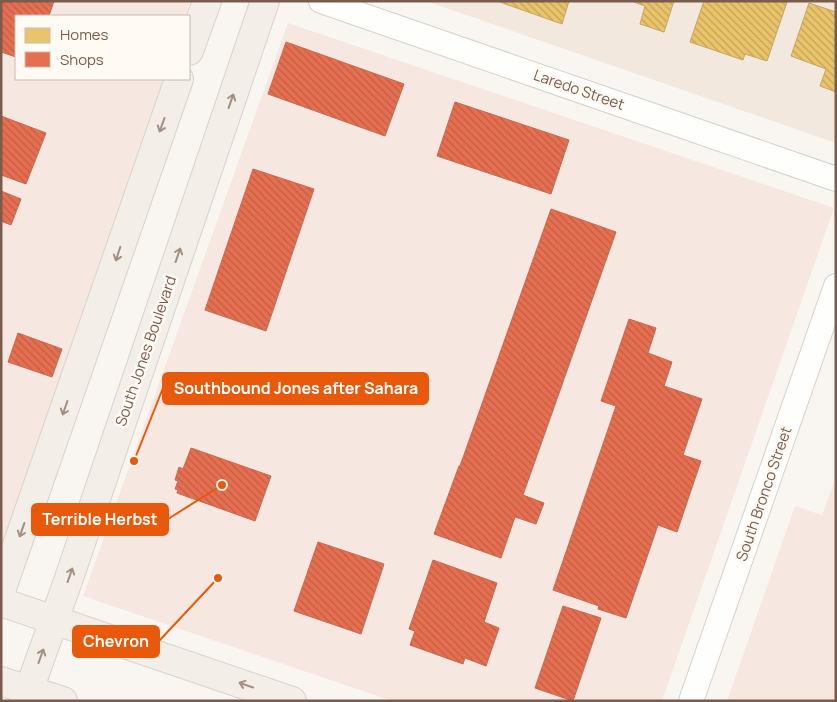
<svg xmlns="http://www.w3.org/2000/svg" width="837" height="702" font-family="Manrope,sans-serif">
<defs>
<pattern id="homes-back-hatch" width="6" height="6" patternUnits="userSpaceOnUse" patternTransform="scale(1.25)"><rect width="6" height="6" fill="#e9c46a"/><path d="M-1 5l2 2M0 0l6 6M5-1l2 2" fill="none" stroke="#c2a259"/></pattern>
<pattern id="shops-back-hatch" width="6" height="6" patternUnits="userSpaceOnUse" patternTransform="scale(1.25)"><rect width="6" height="6" fill="#e76f51"/><path d="M-1 5l2 2M0 0l6 6M5-1l2 2" fill="none" stroke="#c05e45"/></pattern>
</defs>
<rect width="100%" height="100%" fill="#f9f5f0"/>
<path fill="#f2e8de" d="M426,1H836V143Z"/>
<path fill="#f6e8e1" d="M1,1H190L185,16H16V79H163L1,547Z
M288,23L834,208L662,701H392L83,596Z
M836,477V701H727L795,506L822,515Z"/>
<path fill="url(#homes-back-hatch)" stroke="#c8a561" d="M497,1H569L562,24Z
M631,1H674L664,32L640,24L645,6Z
M704,1L787,2L767,61L745,54L743,60L690,42Z
M809,3L836,12V92L820,86L826,69L791,56Z"/>
<path fill="url(#shops-back-hatch)" stroke="#c66950" d="M1,1H54L49,16H16V57L1,52Z
M286,42L404,84L385,136L268,94Z
M455,102L569,140L551,194L437,156Z
M1,116L46,133L26,184L1,175Z
M253,169L314,189L266,331L205,310Z
M1,191L21,199L11,225L1,221Z
M551,209L616,232L523,495L544,503L536,524L515,517L501,558L434,534L459,466H460Z
M629,319L656,328L648,353L672,362L664,386L702,399L683,455L701,461L677,532L658,525L626,618L598,609L599,606L553,590L616,406L601,401Z
M18,333L62,349L52,377L8,362Z
M191,448L271,476L255,521L177,493L178,490L175,489L178,481L175,480L179,467L183,469Z
M318,542L384,564L361,634L294,611Z
M433,560L497,583L484,622L499,628L486,666L465,658L463,664L410,645L415,631L409,629Z
M563,606L601,618L573,701L535,688Z"/>
<g fill="none" stroke-linecap="round" stroke-linejoin="round">
<defs>
<path id="street" d="M321,1L836,179
M691,701L836,286"/>
<path id="primary" d="M189,51L207,1
M1,591L179,79
M1,602L292,701
M1,681L63,701
M25,701L68,581L265,1"/>
</defs>
<use href="#street" stroke="#d7d1cb" stroke-width="26"/>
<use href="#primary" stroke="#dad1cc" stroke-width="30"/>
<use href="#street" stroke="#fefefd" stroke-width="24"/>
<use href="#primary" stroke="#f3eee8" stroke-width="28"/>
</g>
<defs><path id="oneway-shaft" d="M-6 0H5M1.5-3L5.5 0L1.5 3" fill="none" stroke-width="1.6" stroke-linecap="round" stroke-linejoin="round" transform="scale(1.25)"/></defs>
<g stroke="#a48f83">
<use href="#oneway-shaft" transform="translate(231 101) rotate(-71)"/>
<use href="#oneway-shaft" transform="translate(162 125) rotate(110)"/>
<use href="#oneway-shaft" transform="translate(118 254) rotate(108)"/>
<use href="#oneway-shaft" transform="translate(178 255) rotate(-71)"/>
<use href="#oneway-shaft" transform="translate(65 408) rotate(109)"/>
<use href="#oneway-shaft" transform="translate(22 530) rotate(109)"/>
<use href="#oneway-shaft" transform="translate(70 575) rotate(-71)"/>
<use href="#oneway-shaft" transform="translate(41 656) rotate(-70)"/>
<use href="#oneway-shaft" transform="translate(246 685) rotate(-161)"/>
</g>
<g text-anchor="middle" stroke-width="5" stroke-linejoin="round" paint-order="stroke">
<g font-size="15" fill="#7a5c4d" stroke="#fffaf3">
<text transform="translate(579 90) rotate(19)" y="5">Laredo Street</text>
<text transform="translate(146 351) rotate(-71)" y="5">South Jones Boulevard</text>
<text transform="translate(764 494) rotate(-71)" y="5">South Bronco Street</text>
</g>
</g>
<path fill="none" stroke="#e8590c" stroke-width="2" d="M134 461L163 388M222 485L168 519M218 578L159 641"/>
<g fill="#e8590c" stroke="#fffaf3" stroke-width="2">
<circle cx="134" cy="461" r="5"/>
<circle cx="222" cy="485" r="5"/>
<circle cx="218" cy="578" r="5"/>
</g>
<g fill="#e8590c" stroke="#e8590c" stroke-width="2">
<rect x="163" y="373" width="265" height="31" rx="5"/>
<rect x="32" y="504" width="136" height="31" rx="5"/>
<rect x="73" y="626" width="86" height="31" rx="5"/>
</g>
<g font-size="16" text-anchor="middle" font-weight="bold" fill="#fff">
<text x="296" y="394">Southbound Jones after Sahara</text>
<text x="100" y="525">Terrible Herbst</text>
<text x="116" y="647">Chevron</text>
</g>
<rect width="837" height="702" fill="none" stroke="#7a5c4d" stroke-width="5"/>
<rect x="15" y="15" width="175" height="65" fill="#fffaf3" stroke="#cabbb1"/>
<rect x="25" y="28" width="25" height="15" fill="#e9c46a" stroke="#cabbb1"/>
<text x="60" y="40" font-size="15" fill="#7a5c4d">Homes</text>
<rect x="25" y="52" width="25" height="15" fill="#e76f51" stroke="#cabbb1"/>
<text x="60" y="65" font-size="15" fill="#7a5c4d">Shops</text>
</svg>
